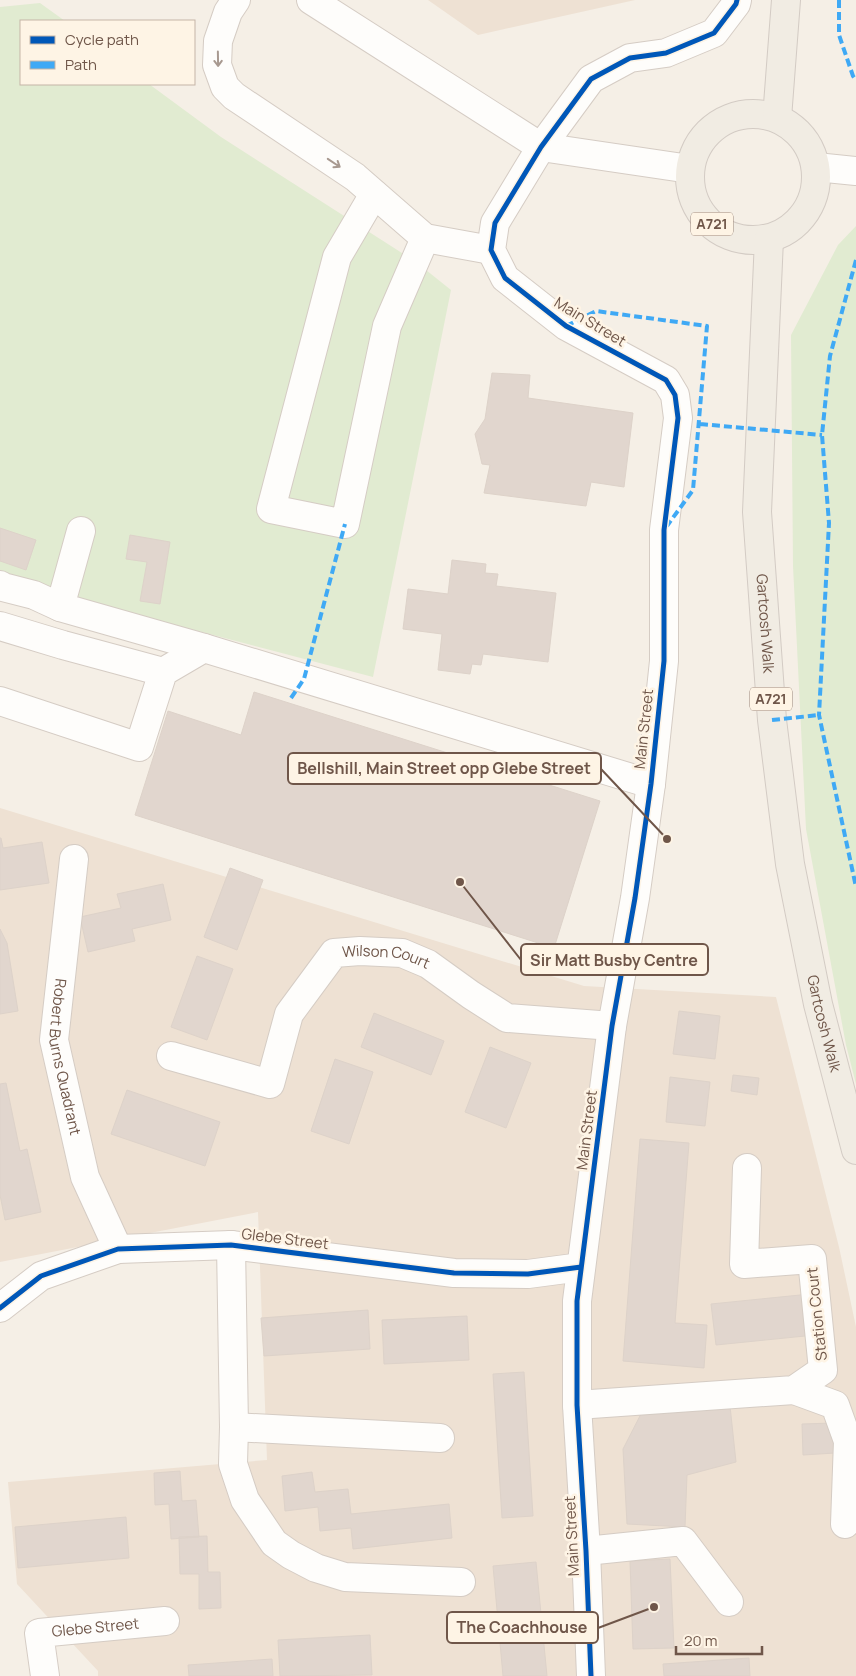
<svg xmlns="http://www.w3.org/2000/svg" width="856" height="1676" font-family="Manrope,sans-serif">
<rect width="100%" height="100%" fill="#f5efe6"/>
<path fill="#eee1d3" d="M428,0H635L478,35Z
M0,808L584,986L776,997L839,1247L856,1327V1676H98V1671L17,1584L8,1482L267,1460L258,1212L0,1262Z"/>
<path fill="#e1ebd1" d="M40,3L65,21H21V84H149L221,137L416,262L451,290L373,677L0,579V7Z
M856,226V1084L846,1045L806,829L793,566L791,335L838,245Z"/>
<path fill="#e1d6ce" stroke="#ddd2c9" d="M492,373L530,375L528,398L633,413L624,487L591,482L586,506L484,493L490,465L482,464L475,434L485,419Z
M0,528L36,540L26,570L0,561Z
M130,535L170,542L160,604L140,601L147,562L126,559Z
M452,560L486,564L485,573L498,574L496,586L556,593L548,662L483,654L481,665L472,664L470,674L438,670L442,634L403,629L408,589L448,594Z
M254,692L600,801L554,948L135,815L168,711L241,735Z
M0,838H1L3,848L42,842L49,883L0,890Z
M230,868L263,880L237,950L204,937Z
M163,884L171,920L132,929L135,941L88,952L80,917L121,908L117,894Z
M0,929L7,943L18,1011L0,1014Z
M197,956L233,969L207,1040L171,1027Z
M679,1011L720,1016L715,1059L673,1054Z
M374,1013L444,1041L431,1075L361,1047Z
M490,1047L531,1063L506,1128L465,1112Z
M335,1059L373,1072L349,1144L311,1131Z
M733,1075L759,1078L757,1095L731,1091Z
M670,1077L710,1082L705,1126L666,1122Z
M6,1083L20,1151L27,1149L41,1212L5,1220L0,1195V1084Z
M127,1090L220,1122L205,1166L111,1134Z
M640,1139L689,1143L675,1323L707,1325L704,1368L623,1361Z
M810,1294L815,1335L716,1345L711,1304Z
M368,1310L370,1349L264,1356L261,1318Z
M467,1316L469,1360L384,1364L382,1320Z
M524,1372L533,1516L502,1518L493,1374Z
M730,1406L736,1462L687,1475L685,1527L627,1524L623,1449L643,1410Z
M833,1423L835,1453L803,1455L802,1424Z
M180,1471L182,1501L196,1500L199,1537L171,1539L169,1504L155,1505L154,1473Z
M312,1472L315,1492L348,1489L351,1514L449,1504L452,1538L353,1549L351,1528L320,1531L318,1507L285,1511L282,1476Z
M126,1517L129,1558L18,1568L15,1527Z
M207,1536L208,1572H220L221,1608L199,1609V1574H180L179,1537Z
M670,1559L674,1648L633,1649L630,1561Z
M536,1562L547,1676H503L493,1566Z
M370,1635L372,1675L280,1676L278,1640Z
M749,1658L750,1676H664L663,1664Z
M272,1659L273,1676H189L188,1665Z"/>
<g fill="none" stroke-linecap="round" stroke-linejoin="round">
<defs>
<g id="minor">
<path d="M236,0L228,12L218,41L217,65L225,87L234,96L355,177L425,238L491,250"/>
<path d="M311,0L541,147L690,169"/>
<path d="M816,167L856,171"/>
<path d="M374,194L337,257L271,509L345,524L387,326L425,238"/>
<path d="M81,531L60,607L204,648L651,784"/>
<path d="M0,585L3,587L34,595L60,607"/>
<path d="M0,626L63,645L163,672"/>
<path d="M0,701L139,747L163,672L204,648"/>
<path id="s1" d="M74,859L54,1040L85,1177L118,1249"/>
<path id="s2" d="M171,1056L270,1084L289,1014L334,953L360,951L402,953L428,964L471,995L507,1018L612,1026"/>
<path d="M231,1245L234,1427L233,1464L245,1500L274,1543L291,1555L316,1568L345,1577L461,1582"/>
<path d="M0,1308L41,1276L118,1249L231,1245L454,1273L528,1274L581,1267"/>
<path d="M794,1390L835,1405L848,1441L845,1524"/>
<path d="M577,1405L794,1390L823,1370L812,1259L744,1264L747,1168"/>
<path d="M234,1427L440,1438"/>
<path d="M586,1551L683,1541L729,1602"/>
<path id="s3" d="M45,1676L39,1633L165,1621"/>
<path d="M591,1676L586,1551L577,1405V1301L612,1026L635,898L651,784L664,661V530L678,418L675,395L666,380L566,326L505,278L491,250L495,223L541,147L591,79L630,58L666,53L714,33L736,4L737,0"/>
</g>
<g id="major">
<circle cx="753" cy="177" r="63"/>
<path d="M777,118L786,0"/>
<path id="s4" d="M769,239L757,512L772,720L790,864L818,1004L856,1150"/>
</g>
</defs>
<use href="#minor" stroke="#d5ccc4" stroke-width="30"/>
<use href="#major" stroke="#d3cbc4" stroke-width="30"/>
<use href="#minor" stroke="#fefdfb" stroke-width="28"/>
<use href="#major" stroke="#f1ece3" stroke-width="28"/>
<path stroke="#3fa9f5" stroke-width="4" stroke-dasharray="8 4" stroke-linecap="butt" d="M839,0V35L853,76L856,80
M856,260L830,356L822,435L829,523L819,715L856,887
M566,326L596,311L707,326L693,490L667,526
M700,424L822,435
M291,698L304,679L345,524
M772,720L819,715"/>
<defs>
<path id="cycleway" d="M0,1308L41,1276L118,1249L231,1245L454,1273L528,1274L581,1267
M591,1676L586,1551L577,1405V1301L612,1026L635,898L651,784L664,661V530L678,418L675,395L666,380L566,326L505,278L491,250L495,223L541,147L591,79L630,58L666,53L714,33L736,4L737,0"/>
</defs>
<use href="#cycleway" stroke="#fef4e5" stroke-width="8"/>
<use href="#cycleway" stroke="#0057b8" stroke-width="5"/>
</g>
<defs><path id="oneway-shaft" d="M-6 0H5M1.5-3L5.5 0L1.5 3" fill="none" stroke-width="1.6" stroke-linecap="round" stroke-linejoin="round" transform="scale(1.25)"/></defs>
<g stroke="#a89990">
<use href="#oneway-shaft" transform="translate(218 59) rotate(89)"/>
<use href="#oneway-shaft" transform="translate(334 163) rotate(34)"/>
</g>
<g text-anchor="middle" stroke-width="5" stroke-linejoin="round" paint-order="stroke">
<g fill="#fef4e5" stroke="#9a8578" stroke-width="1">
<rect x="691" y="212.5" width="42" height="23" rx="4"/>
<rect x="750" y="687.5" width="42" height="23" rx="4"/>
</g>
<g font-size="14" font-weight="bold" fill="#6f5649">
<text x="712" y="229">A721</text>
<text x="771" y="704">A721</text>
</g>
<g font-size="15" fill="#6f5649" stroke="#fef4e5">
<text transform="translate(590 322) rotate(31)" y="5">Main Street</text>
<text dy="5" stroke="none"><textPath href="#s4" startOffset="385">Gartcosh Walk</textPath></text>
<text transform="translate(644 729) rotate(-84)" y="5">Main Street</text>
<text dy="5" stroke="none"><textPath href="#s2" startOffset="304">Wilson Court</textPath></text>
<text dy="5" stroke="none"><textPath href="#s4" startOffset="790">Gartcosh Walk</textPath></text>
<text dy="5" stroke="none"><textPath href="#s1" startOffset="200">Robert Burns Quadrant</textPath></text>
<text transform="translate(587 1130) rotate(-83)" y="5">Main Street</text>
<text transform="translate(285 1239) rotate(7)" y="5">Glebe Street</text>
<text transform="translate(817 1314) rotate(-96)" y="5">Station Court</text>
<text transform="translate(572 1536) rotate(-93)" y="5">Main Street</text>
<text dy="5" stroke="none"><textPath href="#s3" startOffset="100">Glebe Street</textPath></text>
</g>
</g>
<path fill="none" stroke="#6f5649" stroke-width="2" d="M667 839L601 769M460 882L521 960M654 1607L598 1628"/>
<g fill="#6f5649" stroke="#fef4e5" stroke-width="2">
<circle cx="667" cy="839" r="5"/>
<circle cx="460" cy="882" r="5"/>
<circle cx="654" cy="1607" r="5"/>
</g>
<g fill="#fef4e5" stroke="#6f5649" stroke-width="2">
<rect x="288" y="753" width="313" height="31" rx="5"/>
<rect x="521" y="944" width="187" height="31" rx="5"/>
<rect x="447" y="1612" width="151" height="31" rx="5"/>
</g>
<g font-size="16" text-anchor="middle" font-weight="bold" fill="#6f5649">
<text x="444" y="774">Bellshill, Main Street opp Glebe Street</text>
<text x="614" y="966">Sir Matt Busby Centre</text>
<text x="522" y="1633">The Coachhouse</text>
</g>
<rect x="20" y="20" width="175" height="65" fill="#fef4e5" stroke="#c5b5a7"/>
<rect x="30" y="36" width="25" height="8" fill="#0057b8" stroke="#c5b5a7"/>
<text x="65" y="45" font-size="15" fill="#6f5649">Cycle path</text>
<rect x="30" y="61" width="25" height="8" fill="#3fa9f5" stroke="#c5b5a7"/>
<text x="65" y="70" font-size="15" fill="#6f5649">Path</text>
<path d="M676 1646v8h86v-8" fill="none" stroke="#6f5649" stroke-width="2.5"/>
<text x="684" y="1646" font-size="15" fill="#6f5649" stroke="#fef4e5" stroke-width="4" paint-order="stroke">20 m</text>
</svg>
